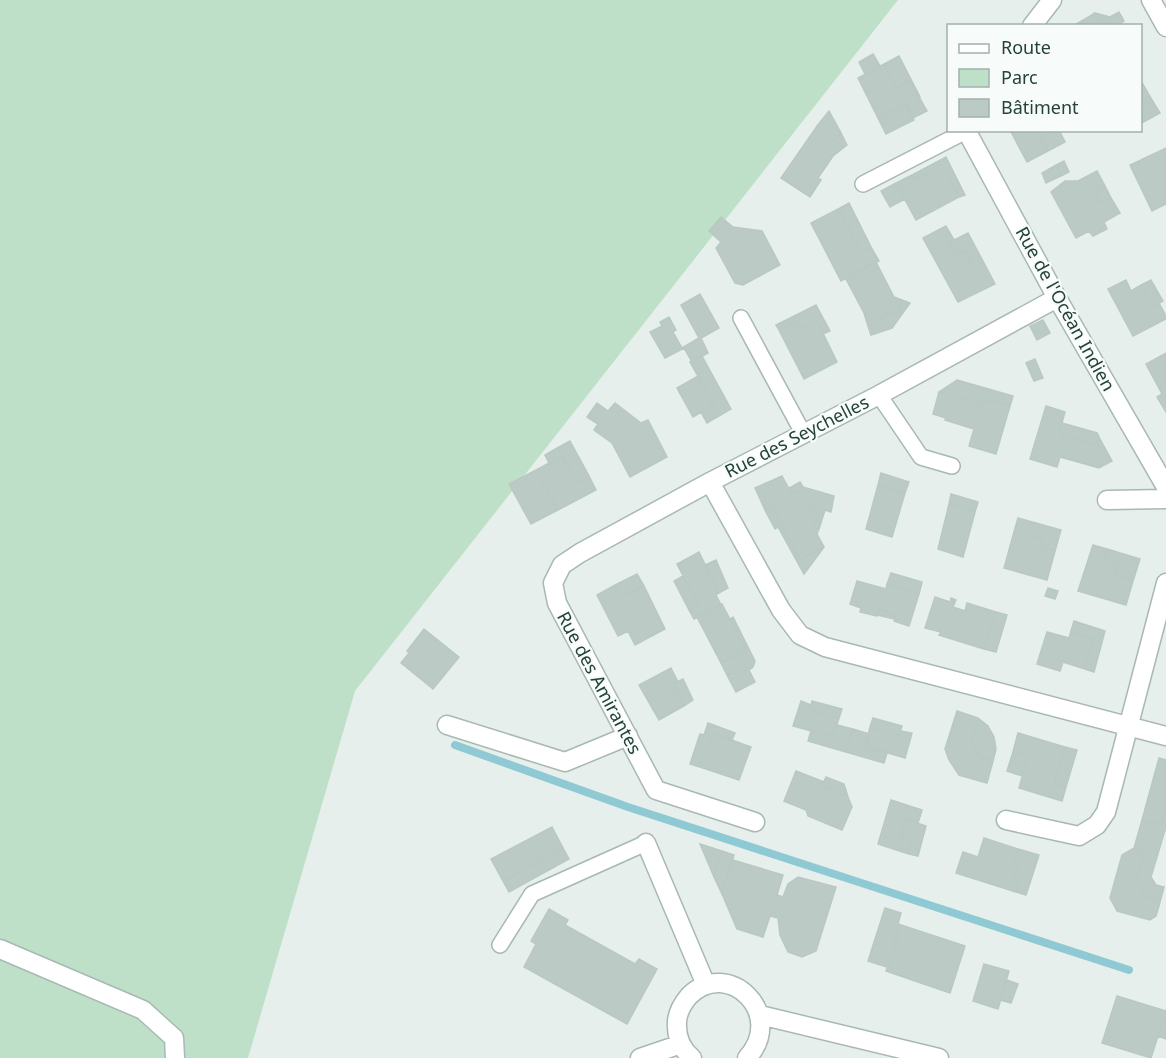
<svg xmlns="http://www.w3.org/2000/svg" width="1166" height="1058" font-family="'Noto Sans',sans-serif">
<rect width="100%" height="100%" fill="#e6efeb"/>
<path fill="#bfe0c8" d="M0,0H898L355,691L248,1058H0Z"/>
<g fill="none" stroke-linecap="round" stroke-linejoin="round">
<path stroke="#8ec9d4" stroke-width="8" d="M455,745L628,807L1129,970"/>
</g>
<path fill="#bbcac4" stroke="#b8c9c2" stroke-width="1.5" d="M1119,12L1124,21L1116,26L1102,25L1095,13L1110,17Z
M1095,13L1103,26H1073Z
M873,54L880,66L865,74L859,62Z
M899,56L920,97L918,98L910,81L897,88L884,64Z
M884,64L897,88L910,81L927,111L913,118L906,104L878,118L858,78Z
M1140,79L1152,100L1142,106L1140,103Z
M1152,100L1160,113L1140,124V103L1142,106Z
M906,104L914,120L886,134L878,118Z
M829,111L841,133L834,141L817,126Z
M817,126L834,141L841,133L847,145L833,156L818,178L821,180L810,197L781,178Z
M1010,130H1049L1051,133L1040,139L1048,151L1027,162Z
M1049,130H1059L1065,142L1048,151L1040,139L1051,133Z
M1166,148V204L1152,211L1130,165Z
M946,157L965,195L959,197L947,172L932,180L928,173L915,180L912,175Z
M1064,161L1069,172L1061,176L1056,165Z
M1056,165L1061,176L1046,183L1042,173Z
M1097,171L1105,186L1095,192L1100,203L1111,198L1120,213L1104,222L1107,229L1093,236L1089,231L1076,238L1051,192L1065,181H1078Z
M947,172L959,197L916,220L896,183L912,175L915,180L928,173L932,180Z
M896,183L905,199L890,207L881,191Z
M1105,186L1111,198L1100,203L1095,192Z
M849,203L871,247L861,252L838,209Z
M838,209L861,252L871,247L879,261L841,281L811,223Z
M721,217L733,227L721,242L709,231Z
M946,226L954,240L948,243L956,256L966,251L975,269L984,263L995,284L958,302L923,238Z
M733,227L762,231L780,265L743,285L735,283L716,248Z
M968,233L984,263L975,269L966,251L956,256L948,243Z
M876,262L894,297L902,300L897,314L889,311L881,321L868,326L864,313L846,279Z
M1126,280L1131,291L1141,285L1153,307L1159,303L1166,316V319L1133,336L1108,289Z
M1151,280L1163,301L1153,307L1141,285Z
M700,294L719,328L701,338L708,353L692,362L684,348L665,358L650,332L662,326L660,322L669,317L676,330L673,332L682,348L699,338L681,305Z
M902,300L910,303L892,328L871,335L868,326L881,321L889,311L897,314Z
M816,305L830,331L823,334L817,321L798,330L794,322L779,330L776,325Z
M1043,320L1050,333L1037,340L1030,326Z
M817,321L837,362L804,379L779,330L794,322L798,330Z
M1166,353V412L1157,397L1162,394L1146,364Z
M702,356L731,409L707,423L701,412L714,405L690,362Z
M1035,359L1043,378L1034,381L1026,363Z
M698,376L714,405L693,417L677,388Z
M957,380L1013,396L1010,406L983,399L981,405L939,392Z
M939,392L981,405L983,399L1010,406L996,454L969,446L974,429L945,420L946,418L933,414Z
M597,403L608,411L615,403L641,423L648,420L667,457L630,477L612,443L594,430L598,424L587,417Z
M1046,406L1065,412L1060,430L1064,436L1092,444L1100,439L1112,461L1099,468L1060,457L1057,467L1030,459Z
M1062,423L1097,433L1100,439L1092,444L1064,436L1060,430Z
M570,441L589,476L577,483L557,448Z
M557,448L562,456L549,463L545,455Z
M562,456L577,483L589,476L596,490L558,510L536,470Z
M536,470L558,510L531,524L509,484Z
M881,473L909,482L905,493L878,485Z
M782,476L792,494L800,491L810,509L819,512L814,527L819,529L817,534L824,547L800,560L772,507L765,510L755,488Z
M800,482L803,487L834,496L831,512L825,510L819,529L814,527L819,512L810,509L800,491L792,494L789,488Z
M878,485L905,493L892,537L866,529Z
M951,494L978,502L975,512L949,504Z
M949,504L975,512L963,557L938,549Z
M772,507L800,560L824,547L804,574L778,527L775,529L765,510Z
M1018,518L1061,530L1055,551L1041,547L1043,540L1014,532Z
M1014,532L1043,540L1041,547L1055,551L1047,580L1004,568Z
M1093,545L1107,549L1104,559L1118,564L1115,575L1133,581L1126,605L1078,591Z
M1107,549L1140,559L1133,581L1115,575L1118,564L1104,559Z
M699,552L719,593L716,595L721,605L694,619L689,610L698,604L677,564Z
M716,560L728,588L719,593L705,565Z
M891,573L922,582L919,594L887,584Z
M637,574L644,586L622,597L615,585Z
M683,576L698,604L689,610L674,581Z
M857,581L886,589L887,584L919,594L909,626L894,621L896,615L879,609L877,616L860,612L861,608L850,604Z
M615,585L622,597L644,586L665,629L635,645L628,631L618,636L597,595Z
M1048,588L1058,591L1055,599L1045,596Z
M935,597L950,602L951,598L956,600L953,607L965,611L967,603L996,612L984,649L939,635L941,632L925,628Z
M722,604L746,650L721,663L697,617Z
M879,609L896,615L894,619L877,615Z
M996,612L1007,615L996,652L984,649Z
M733,617L755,661L753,667L749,670L727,675L721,663L746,650L730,619Z
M1074,621L1105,631L1094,672L1085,669L1094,639L1071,631Z
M424,629L459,657L433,689L401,663L409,653L407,651Z
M1071,631L1094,639L1085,669L1063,662L1060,671L1037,664L1047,632L1069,638Z
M671,668L678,682L673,684L684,706L659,720L639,685Z
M749,670L755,682L736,692L727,675Z
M683,679L693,700L684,706L673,684Z
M801,701L811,705L810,710L839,718L833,737L793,726Z
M812,701L842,709L839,718L810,710Z
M957,711L978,718L971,741L979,757L993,761L987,783L959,775L949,760L945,749Z
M873,718L902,726L899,735L870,727Z
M978,718L988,726L994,737L996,749L993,761L979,757L971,741Z
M708,723L735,733L732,740L712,733L700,767L690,764L700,734L704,735Z
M837,725L853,729L846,752L808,741L811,731L833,737Z
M870,727L899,735L901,731L912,733L905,758L865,746Z
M853,729L869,734L865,746L887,753L884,763L846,752Z
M712,733L751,747L739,780L700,767Z
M1018,733L1065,747L1054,783L1066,787L1062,801L1019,788L1028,756L1013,752Z
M1065,747L1077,750L1066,787L1054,783Z
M1013,752L1028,756L1022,776L1007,771Z
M1159,758L1166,760V808L1161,825L1142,820Z
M796,771L824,782L822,786L848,797L852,807L842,830L808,816L806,810L784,801Z
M826,777L844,784L848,797L822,786Z
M891,800L922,810L918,823L905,819L900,838L913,842L909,854L878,844Z
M1166,808V827L1151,877L1156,885L1164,887L1159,906L1155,900L1146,897L1136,879L1144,851L1134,848L1142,820L1161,825Z
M905,819L926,826L918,856L909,854L913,842L900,838Z
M552,827L563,848L503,881L491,859Z
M984,838L1018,849L1013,862L1019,863L1014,876L1020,878L1016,892L956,873L963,852L978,857Z
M700,844L722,851L714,877Z
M563,848L569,859L509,892L503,881Z
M1134,848L1144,851L1136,879L1146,897L1155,900L1159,906L1156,916L1150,920L1117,911L1110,898L1122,855Z
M1018,849L1039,855L1026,895L1016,892L1020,878L1014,876L1019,863L1013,862Z
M722,851L734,855L722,894L714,877Z
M733,860L783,875L777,895L783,897L788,884L798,877L836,887L816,951L802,957L788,952L780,935L778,918L770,916L763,937L737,929L722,894Z
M885,908L901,913L898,924L901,925L887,967L868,961Z
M549,909L568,920L565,925L635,964L639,959L657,969L627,1024L524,967L536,944L531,941Z
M901,925L965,946L950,993L886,971Z
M984,964L1009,971L998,1009L973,1001Z
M1007,980L1018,984L1011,1003L1000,1000Z
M1117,996L1166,1011L1151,1058L1102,1043Z
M1166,1011V1039L1158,1036Z"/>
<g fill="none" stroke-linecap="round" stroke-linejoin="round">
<defs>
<path id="lane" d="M863,184L966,131
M741,318L803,433
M879,395L921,457L952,466
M500,945L532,894L646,843"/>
<path id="street" d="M1151,0L1166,27
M1032,26L1052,0
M966,130L1057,298L1166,487
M1057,298L879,395L710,482L781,610L800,635L825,647L1166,736
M710,482L580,553L562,565L553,583L557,603L656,790L755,822
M1107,500L1166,499
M447,725L565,762L628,736
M1006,820L1079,836L1097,825L1106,812L1166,583
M646,843L706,985
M0,949L143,1010L174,1038L175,1058
M760,1015L939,1058
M640,1058L681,1044
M692,1058C680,1048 676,1035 677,1021C678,1011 683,1003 689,996C728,957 787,1014 747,1058"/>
</defs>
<use href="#lane" stroke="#a8b8b2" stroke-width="18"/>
<use href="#street" stroke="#a8b8b2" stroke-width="21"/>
<use href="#lane" stroke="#fff" stroke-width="15"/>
<use href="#street" stroke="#fff" stroke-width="18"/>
</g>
<g text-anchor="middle" stroke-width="4.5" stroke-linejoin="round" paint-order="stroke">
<g font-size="18" fill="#24423a" stroke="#f7fbf9">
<text transform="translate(1065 309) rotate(61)" y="6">Rue de l'Océan Indien</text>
<text transform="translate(797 437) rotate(-27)" y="6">Rue des Seychelles</text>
<text transform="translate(599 683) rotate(62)" y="6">Rue des Amirantes</text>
</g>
</g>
<rect x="947" y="24" width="195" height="108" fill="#f7fbf9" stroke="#a3b1ad" stroke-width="1.5"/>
<rect x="959" y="44" width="30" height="9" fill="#ffffff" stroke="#a3b1ad" stroke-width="1.5"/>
<text x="1001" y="54" font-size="18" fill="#24423a">Route</text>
<rect x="959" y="69" width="30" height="18" fill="#bfe0c8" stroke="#a3b1ad" stroke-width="1.5"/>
<text x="1001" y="84" font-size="18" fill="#24423a">Parc</text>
<rect x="959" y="99" width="30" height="18" fill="#bbcac4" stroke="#a3b1ad" stroke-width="1.5"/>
<text x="1001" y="114" font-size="18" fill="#24423a">Bâtiment</text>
</svg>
